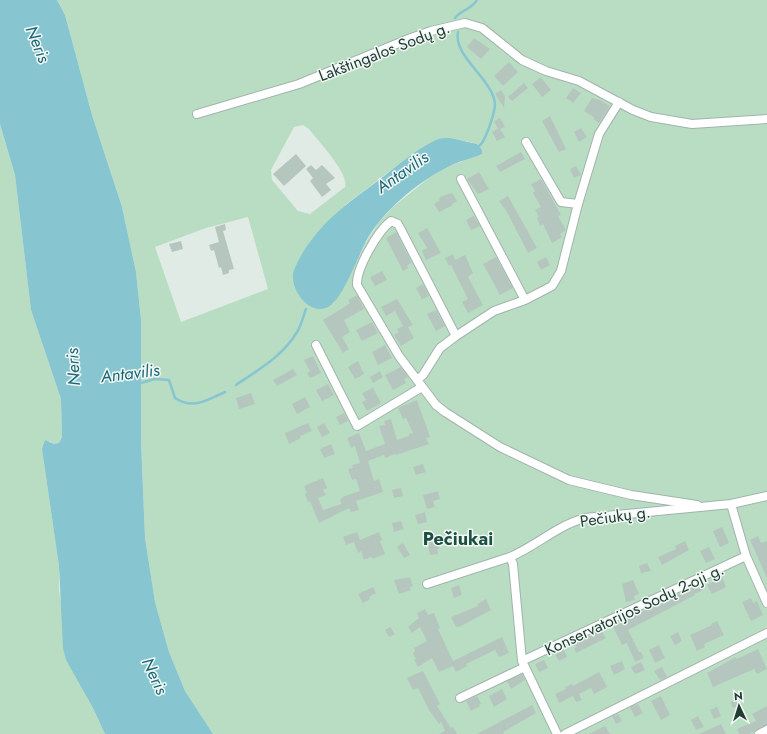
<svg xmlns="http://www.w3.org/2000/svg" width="767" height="734" font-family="Jost,sans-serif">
<rect width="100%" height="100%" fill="#e0ebe6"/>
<path fill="#b9ddc3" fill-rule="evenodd" d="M57,0H767V734H213L185,691L169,652L155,602L145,538L141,441V320L136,272L122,207L92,115L65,15ZM303,125L309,129C318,141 349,173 345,187L310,214L298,211L272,180L271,170L294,127ZM466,141L477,144L481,154L450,166L430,177L393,207L379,222L366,242L350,275L333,304L345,205L415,152ZM248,217L268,289L181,322L155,247L206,228Z
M0,124L15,175L31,310L61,399L62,437L59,443L54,444L49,441L42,449L59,566V590L63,615L92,706L105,734H0Z"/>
<path fill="#87c5d1" d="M0,0H57L65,15L92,115L122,207L136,272L141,320V441L145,538L155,602L169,652L185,691L213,734H105L92,706L66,660L63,648L59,566L42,449L45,440L54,444L59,443L62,437L61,399L31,310L15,175L0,124Z
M450,138L477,144L482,150V154C471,159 458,161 448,167C416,183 384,210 366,241C358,257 344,295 331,305C313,319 291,293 293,274C294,267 305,248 310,242C328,216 354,199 379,180C397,166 415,150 436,140C440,138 446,138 450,138Z"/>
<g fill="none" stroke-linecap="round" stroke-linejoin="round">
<path stroke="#87c5d1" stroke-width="2.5" d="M455,18C461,10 472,9 477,0
M458,32C453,57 493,79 495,104C495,112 491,121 489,128C486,134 484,143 479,146
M137,384L155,379L169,380L175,398C193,410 208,400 225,392
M236,385C258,370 283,356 297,332C301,326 303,317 306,309"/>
</g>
<path fill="#b5c6bf" d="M474,38L490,49L481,59L467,47Z
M509,62L518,72L503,86L494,76Z
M541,77L551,90L542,97L532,84Z
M524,83L528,88L512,101L508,97Z
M573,88L581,93L573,103L566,98Z
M501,90L505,96L504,108L495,94Z
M592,98L600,100L610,106L599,123L593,119L595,118L584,111Z
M550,116L566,149L559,152L542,121Z
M500,118L505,127L500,129L505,137L497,141L492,132L498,129L494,121Z
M581,128L587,137L579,142L574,132Z
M521,152L525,159L500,172L496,166Z
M296,154L306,166L284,186L273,174Z
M311,165L316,170L322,165L335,178L326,184L331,190L322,197L310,181L313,178L306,169Z
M576,166L581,175L574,178L570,169Z
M479,172L489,189L478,194L467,179Z
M541,179L561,215L558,216L566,230L560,234L562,237L552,243L543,224L540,226L537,218L539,217L535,210L541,207L533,193L535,191L531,184Z
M452,193L457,201L452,204L453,205L439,212L434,204L439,201L440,197Z
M508,196L537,248L528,253L507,212L499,201Z
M474,216L480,226L471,230L466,220Z
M225,224L226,230L223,231L234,269L229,270V273L223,275L221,267L219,268L214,250L211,251L209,245L219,242L215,227Z
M427,228L441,253L426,260L422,251L427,248L418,233Z
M396,232L412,263L407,265L408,268L403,271L386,238Z
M181,241L183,249L172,252L169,244Z
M453,254L455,260L465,255L473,273L468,277L483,305L468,313L462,302L468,299L451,265L449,266L445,258Z
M496,257L513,288L500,295L483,264Z
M546,257L550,265L541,270L537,262Z
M382,271L387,280L375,286L370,277Z
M423,284L429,296L422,299L416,288Z
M357,295L364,309L344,320L350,332L342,337L349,349L343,353L323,320L341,309L350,303L348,300Z
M397,299L413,325L408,327L414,338L401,346L394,335L399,332L397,329L403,326L395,311L386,316L381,307Z
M436,310L445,326L436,331L427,314Z
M372,322L378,333L362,341L356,330Z
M385,345L392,358L378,365L372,352Z
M313,356L321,373L310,378L307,373L310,371L304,360Z
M358,361L364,374L355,379L348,367Z
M401,367L408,377L404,379L406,383L393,390L385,375Z
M293,369L297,375L277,386L273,380Z
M380,371L383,377L373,383L370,377Z
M328,384L334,395L322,401L316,390Z
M373,388L381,403L367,411L362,402L366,400L362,393Z
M251,393L255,404L239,409L236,398Z
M305,397L310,407L297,414L292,404Z
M417,400L430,437L426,438L429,444L396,455L395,454L385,458L384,455L368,461L374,481L379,479L383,492L356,501L359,510L351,512L349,508L319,523L310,501L308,502L305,494L307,493L304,486L323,478L327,488L323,490L326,495L318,498L323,510L341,504L340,499L343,498L342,497L360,491L356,479L352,480L348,469L353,468L352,465L360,463L355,446L351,448L347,438L359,433L366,451L385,444L379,426L385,425L384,421L391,419L397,440L409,436V434L413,433L406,418L403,419L398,408Z
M344,413L348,421L340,425L336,417Z
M308,423L312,431L300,436L301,438L289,444L285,433Z
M324,423L330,433L322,437L317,427Z
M331,444L335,454L324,458L320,449Z
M423,464L426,472L416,475L413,467Z
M401,488L403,496L394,498L392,490Z
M438,491L440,499L433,501L435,507L427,509L423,495Z
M425,512L427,522L418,524L415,515Z
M401,521L404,529L394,532L392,523Z
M722,527L729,543L720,547L713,531Z
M357,532L360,540L379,532L382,540L380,541L385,554L372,559L371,557L364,560L361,551L358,553L354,542L346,545L343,537Z
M758,536L761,543L767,541V578L750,540Z
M438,537L440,548L437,549L438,554L430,555L427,539Z
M685,541L689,550L662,565L658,557L676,549L675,546Z
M403,543L410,555L404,558L397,547Z
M709,547L715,559L706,563L700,551Z
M647,563L651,571L641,573L639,566Z
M410,577L413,586L410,587L411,590L399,594L394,580Z
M722,577L726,587L712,594L707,585Z
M633,580L639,594L634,596L635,600L626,602L622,584Z
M700,584L703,590L694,594L695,595L628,630L639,652H641L644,658L635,662L627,643L622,645L613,627L651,607L671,600L670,598Z
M459,585L462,595L454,598L451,588Z
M373,587L376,593L369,597L370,599L363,603L358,594Z
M751,598L753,603L757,601L763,615L751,621L742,602Z
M486,599L491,610L459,627H456L451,617L478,606L477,604Z
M425,609L428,615L434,613L440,628L438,629L453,661L502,637L509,653L499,657L495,650L466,664L467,666L456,672L453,666L439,672L432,658L418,667L414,660L416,659L413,653L415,651L414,648L427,641L420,627L412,633L408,627L419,618L417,613Z
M717,621L724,635L704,644L705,647L697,651L690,635L712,625L711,624Z
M390,627L395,634L389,637L385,630Z
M601,630L606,638L576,653L574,648L576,647L574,644Z
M678,632L682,641L675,645L670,636Z
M659,645L665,658L655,663L649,650Z
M758,649L767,669L757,674L754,669L713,687L707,673L736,657L737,659Z
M564,650L567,657L559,661L555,654Z
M544,660L548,668L539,672L535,664Z
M622,661L625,669L614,675L610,666Z
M641,662L645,670L635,674L631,667Z
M662,667L667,677L660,680L654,671Z
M423,671L440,704L437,706L451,728L453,727L457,734H439L445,731L441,722L439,724L429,710L418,688L413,690L407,678Z
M599,672L607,687L594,694L591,688L579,694L582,700L576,702L573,696L559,703L555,694L566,689L565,687L572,684L573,686Z
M522,674L525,680L511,689L507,681Z
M502,689L507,699L494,707L489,696Z
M477,696L481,704H479L480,706L471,711L466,701Z
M661,696L670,715L661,720L651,701Z
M736,699L738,705L733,708L730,702Z
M638,704L643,713L635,717L630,707Z
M532,705L536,713L503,732L504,734H477Z
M767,706V725L749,734H739L737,729L756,721L752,714Z
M717,707L721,716L714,719L710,710Z
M618,714L622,721L616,724L612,716Z
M698,716L704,727L696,730L691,720Z
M721,724L726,734H699Z
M605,726L610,734H589Z"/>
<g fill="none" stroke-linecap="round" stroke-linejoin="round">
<defs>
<path id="street" d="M197,114L299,84L411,38L431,31L465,23L482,28L522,60L546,71L579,81L633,110L651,117L692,124L767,119
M526,142L561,202L578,204
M461,179L525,300
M456,336L398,224L391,221C378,231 356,268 357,285L399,356L436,405L445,412L500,447L569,480L631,495L697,505
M316,345L357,426L422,387
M417,380L423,375L440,348L456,336L494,311L525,300L552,286L561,271L578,204L599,134L619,102
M731,504L746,556L767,603
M510,557L513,564L522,661L557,734
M427,584L510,557C536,546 558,525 585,518L731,504L767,496
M522,661L746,556
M460,698L525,667
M565,734L767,633
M759,734L767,730"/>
</defs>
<use href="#street" stroke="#a3b3ad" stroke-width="10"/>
<use href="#street" stroke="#fff" stroke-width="8"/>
</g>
<g text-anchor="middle" stroke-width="3" stroke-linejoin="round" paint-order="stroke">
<g font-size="16" fill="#213c35" stroke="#f1f8f4">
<text transform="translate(384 51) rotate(-21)" y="6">Lakštingalos Sodų g.</text>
<text transform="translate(615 516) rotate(-8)" y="6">Pečiukų g.</text>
<text transform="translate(634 609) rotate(-25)" y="6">Konservatorijos Sodų 2-oji g.</text>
</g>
<g font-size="17" font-style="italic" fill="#1a6778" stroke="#f1f8f4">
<text transform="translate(38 44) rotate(68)" y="6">Neris</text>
<text transform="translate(402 172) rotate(-35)" y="6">Antavilis</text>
<text transform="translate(73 367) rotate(-93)" y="6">Neris</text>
<text transform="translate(130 373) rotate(-7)" y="6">Antavilis</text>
<text transform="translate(155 676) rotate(65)" y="6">Neris</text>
</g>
<g font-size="18" font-weight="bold" fill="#1c4e42" stroke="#f1f8f4">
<text x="458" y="545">Pečiukai</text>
</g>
</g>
<g transform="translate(739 706) rotate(356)" stroke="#f1f8f4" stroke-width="3" paint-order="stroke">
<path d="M0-3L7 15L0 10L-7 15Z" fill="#213c35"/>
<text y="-6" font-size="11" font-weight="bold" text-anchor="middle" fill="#213c35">N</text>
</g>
</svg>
